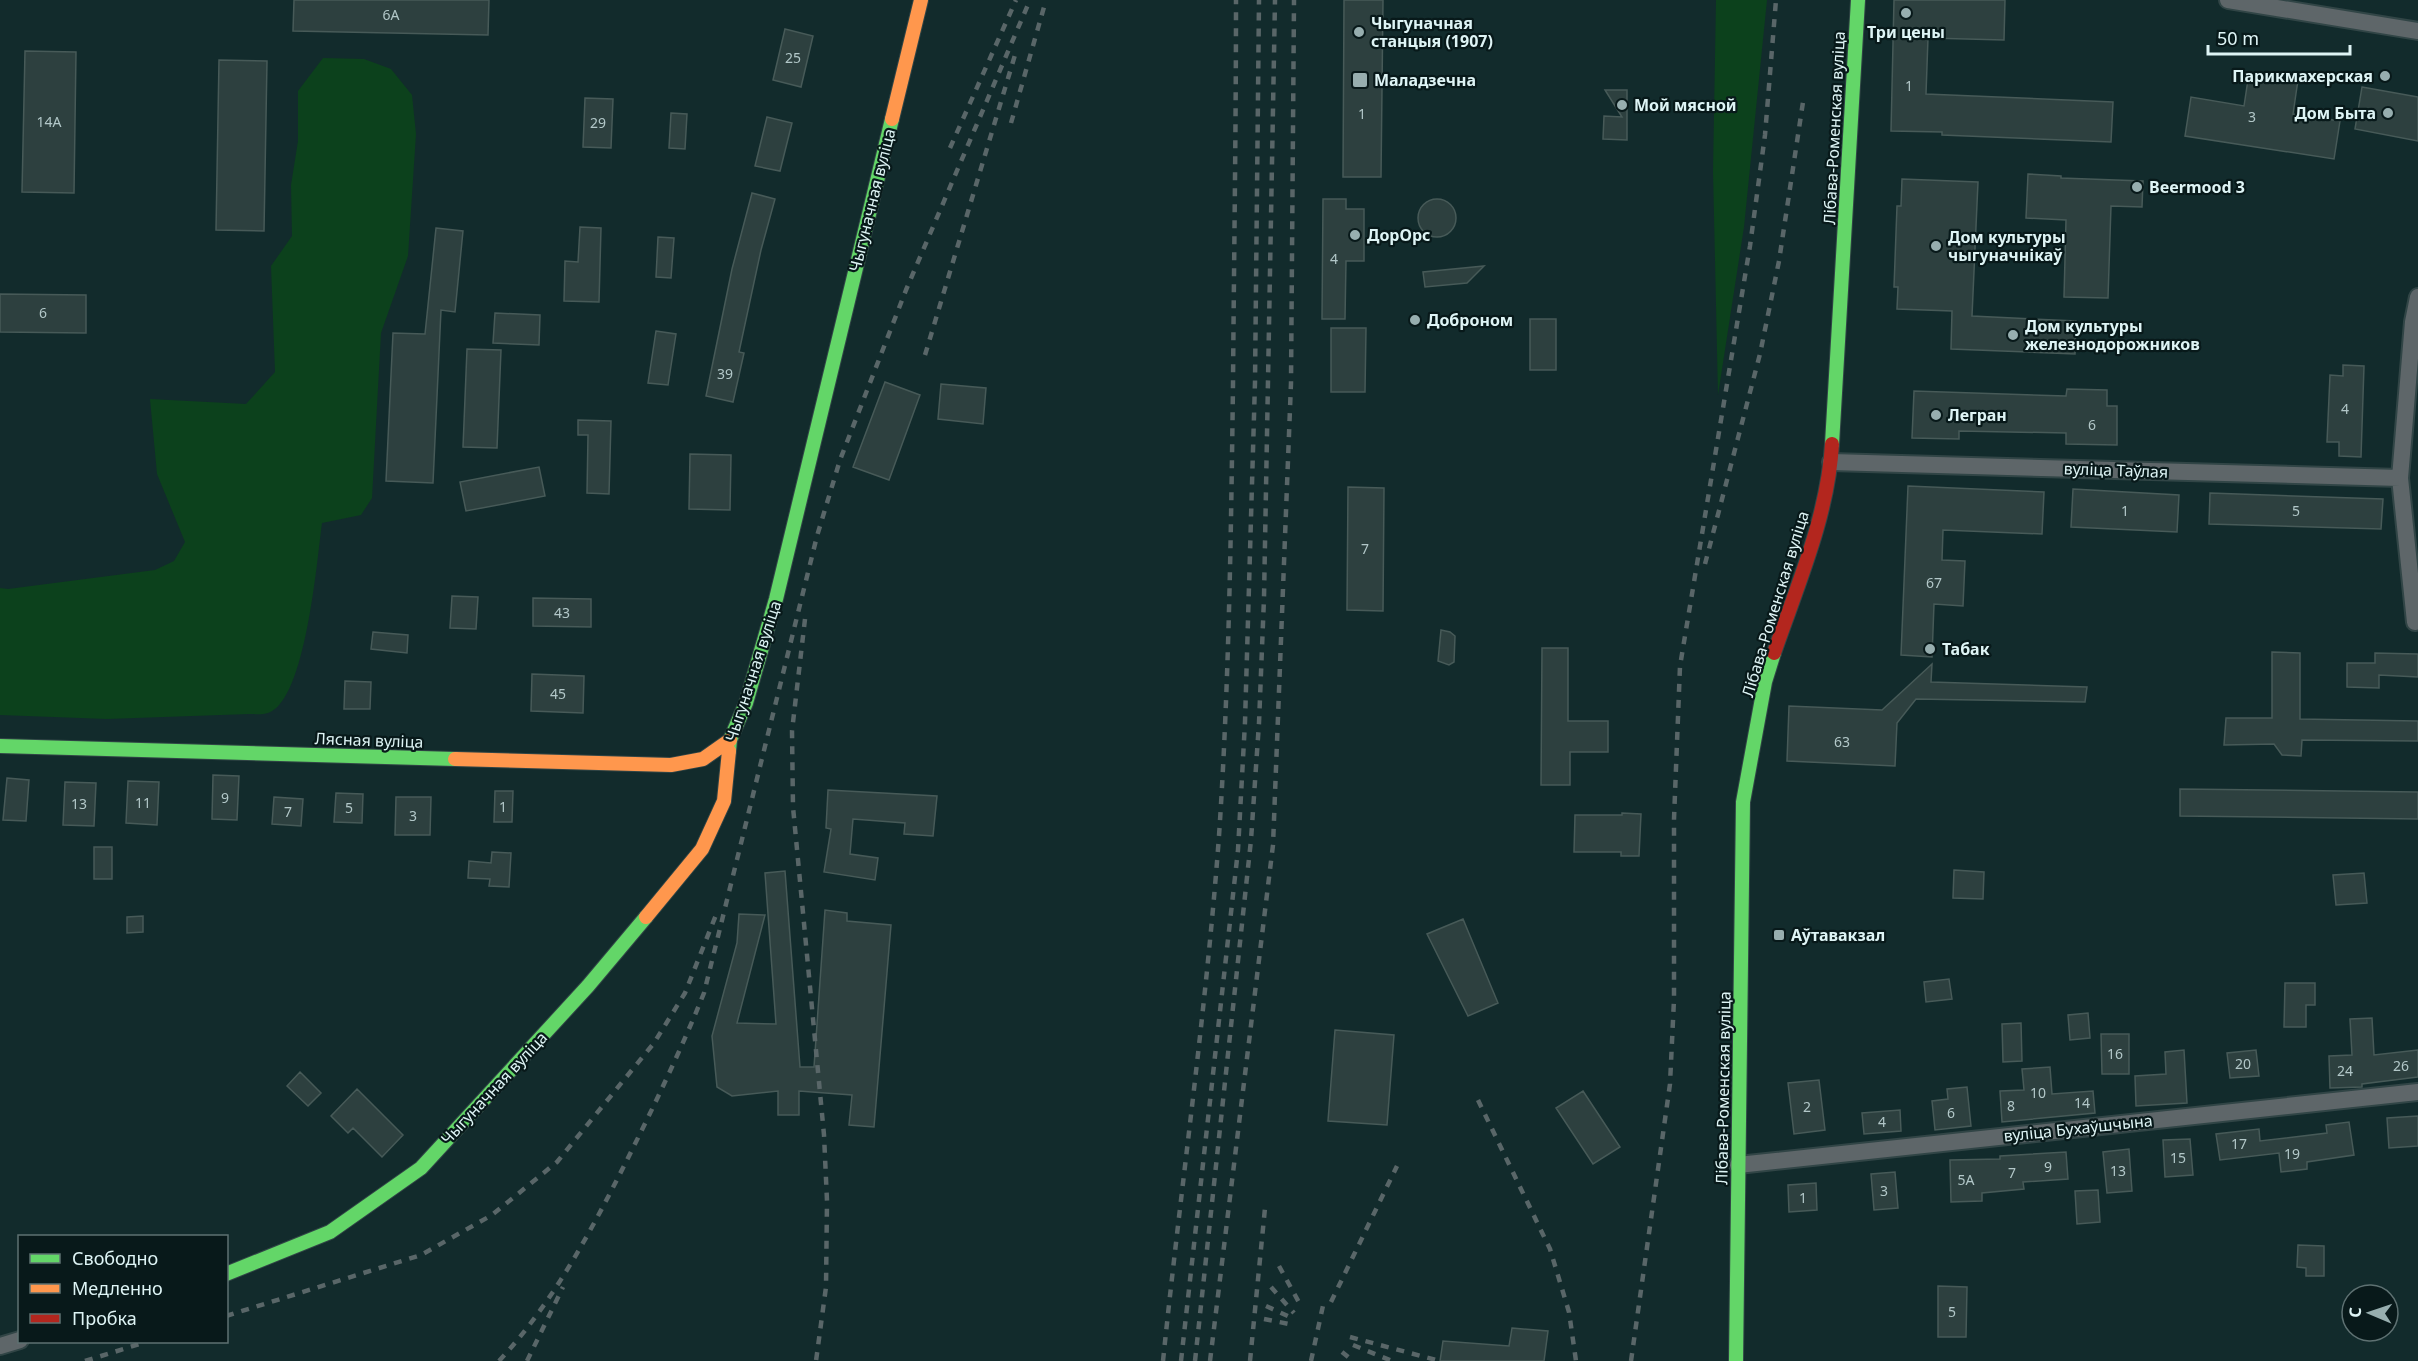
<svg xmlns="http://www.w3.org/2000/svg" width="2418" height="1361" font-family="'Noto Sans',sans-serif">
<rect width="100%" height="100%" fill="#122b2c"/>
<path fill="#0c411c" d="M1716,0H1767L1744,227L1718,395L1713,171Z
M323,58L364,59L391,69L412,95L416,134L408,256L381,333L372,498L361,515L322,523C317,559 306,701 268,713C262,715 255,714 249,714L107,719L0,715V588L8,589L155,570L174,561L185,542L157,474L150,399L246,404L275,372L271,266L292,236L291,185L298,141V91Z"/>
<path fill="#2d403f" stroke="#475a58" stroke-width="1.5" d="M294,0H489L488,35L293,31Z
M1344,0H1383L1381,177H1343Z
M1894,0H2005L2004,40L1928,38L1926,94L2113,102L2111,142L1942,135V132L1891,131Z
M785,29L813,36L801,87L773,80Z
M25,51L76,52L74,193L22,192Z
M219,60L267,61L264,231L216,230Z
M2249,73L2298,80L2293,114L2340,121L2334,159L2185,136L2191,97L2244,106Z
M2362,87L2418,97V141L2355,129Z
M1605,90H1627V140L1603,139L1604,116L1622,117Z
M585,98L613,99L611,148L583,147Z
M671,113L687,114L685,149L669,148Z
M767,117L792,123L780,171L755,166Z
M2028,174L2061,176V178L2143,181L2142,207L2111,206L2108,298L2064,297L2066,220L2026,218Z
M1902,179L1978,182L1972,316L2076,321L2075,354L1951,349L1952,311L1897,309L1898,287H1894L1897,206H1901Z
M752,193L775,199L761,250L739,352L744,353L733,402L706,396L732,269Z
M1323,199H1346V209H1364V261H1346L1345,319H1322Z
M1418 218a19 19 0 1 1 38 0a19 19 0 1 1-38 0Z
M580,227L601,228L599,302L564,301L565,261L578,262Z
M436,228L463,231L455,312L441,310L433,483L386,481L393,333L425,334Z
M658,237L674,238L671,278L656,277Z
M1484,266L1467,283L1425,287L1423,272Z
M0,294L86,295V333L0,332Z
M495,313L540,315L539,345L493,343Z
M1530,319H1556V370H1530Z
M1331,328H1366L1365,392H1331Z
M656,331L676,334L668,385L648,383Z
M467,349L501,350L497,448L463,447Z
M2343,365L2364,366L2361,457L2339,456V442H2327L2330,375L2343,376Z
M885,382L920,395L889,480L853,467Z
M941,384L986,388L983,424L938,419Z
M2067,389L2107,390V406H2117V445L2066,444V433L1959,431V439L1912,438L1914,391L2066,396Z
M578,420L611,421L609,494L587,493L588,435H578Z
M690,454L731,455L730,510L689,509Z
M539,467L545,496L466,511L460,482Z
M1908,486L2044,492L2042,534L1943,530L1942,560L1965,561L1963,606L1934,604L1932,657L1901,655Z
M1348,487L1384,488L1383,611L1347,610Z
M2073,489L2179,495L2177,532L2071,527Z
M2210,493L2383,499L2381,529L2209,524Z
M452,596L478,597L476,629L450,628Z
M533,598L591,599V627L533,626Z
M1441,630L1450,632L1455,636L1454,662L1449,665L1438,661Z
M373,632L408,635L407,653L371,649Z
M1542,648H1568V721H1608V752H1570V785H1541Z
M2272,652L2300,653V719L2418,721V741L2302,740L2301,756L2282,755L2274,744L2224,745L2226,718H2272Z
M2375,653L2418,654V677L2379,675V688L2347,687V663H2375Z
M1932,664L1931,682L2087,687L2085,702L1916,699L1897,723L1895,766L1787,761L1789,706L1882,710Z
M532,674L584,676L583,713L531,711Z
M345,681L371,682L370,709H344Z
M213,775L239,776L237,820L212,819Z
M7,778L29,780L26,821L3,820Z
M128,781L159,782L157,825L126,823Z
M65,782L96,783L94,826L63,825Z
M2180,789L2418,792V819L2180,816Z
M828,790L937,796L933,836L904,834L905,823L853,819L850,854L878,858L875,880L824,872L831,829L826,828Z
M495,791H513L512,822H494Z
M336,793L363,794L362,823L334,822Z
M274,797L303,799L301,826L272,824Z
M396,797H431L430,835H395Z
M1622,813L1641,814L1639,856H1621V852H1574L1575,815H1622Z
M94,847H112V879H94Z
M492,852L511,853L509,887L489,886L490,879L468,878L469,861L491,863Z
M1954,870L1984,872L1983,899L1953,898Z
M785,871L800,1067H814L825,910L847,913V921L891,925L874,1127L849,1125L852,1095L799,1091V1115H778V1091L732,1096L717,1087L712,1036L737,943L739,914L765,915L737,1023L776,1024L765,873Z
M2364,873L2367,903L2336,905L2333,875Z
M143,916V932L127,933V917Z
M1463,919L1498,1003L1468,1016L1427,934Z
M1949,979L1952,999L1926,1002L1924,982Z
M2285,983H2315V1005H2306V1027H2284Z
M2088,1013L2090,1038L2070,1040L2068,1015Z
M2372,1018L2374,1055L2418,1050V1077L2362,1084V1087L2330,1088L2329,1056L2352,1055L2350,1019Z
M2021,1023L2022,1061L2003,1062L2002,1024Z
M1335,1030L1394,1035L1387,1125L1328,1121Z
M2101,1034H2129V1074H2102Z
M2184,1050L2187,1103L2136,1106L2135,1076L2166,1074L2165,1052Z
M2256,1050L2259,1076L2230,1078L2227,1053Z
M2050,1067L2052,1094L2093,1091L2095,1113L2002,1122L2000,1091L2024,1090L2022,1069Z
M300,1072L321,1093L308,1106L287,1086Z
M1819,1080L1825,1130L1794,1134L1788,1083Z
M1967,1087L1971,1126L1935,1130L1932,1101L1948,1099L1947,1089Z
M357,1089L403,1135L382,1157L353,1128L348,1133L331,1116Z
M1583,1091L1620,1147L1593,1164L1556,1108Z
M1900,1110L1901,1131L1864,1134L1862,1113Z
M2418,1116V1146L2389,1148L2387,1118Z
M2349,1122L2354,1155L2307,1162V1169L2281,1172L2279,1153L2220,1160L2216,1134L2259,1129L2260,1141L2327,1133L2326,1125Z
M2190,1139L2193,1175L2165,1177L2163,1140Z
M2129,1149L2132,1191L2107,1193L2103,1152Z
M2066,1152L2068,1179L2023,1182L2024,1189L1982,1193V1201L1951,1202L1950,1160L2000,1159V1156Z
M1895,1172L1898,1208L1874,1210L1871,1174Z
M1816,1183L1817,1210L1789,1212L1788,1185Z
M2098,1190L2100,1222L2077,1224L2075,1191Z
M2298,1245L2324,1246V1276H2306V1268L2297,1267Z
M1938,1286L1967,1287L1966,1337H1938Z
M1512,1328L1548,1331L1544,1361H1440L1443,1341L1509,1346Z"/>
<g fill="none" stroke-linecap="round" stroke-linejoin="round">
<defs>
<path id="street" d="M2228,0L2418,31
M1831,462L2400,478L2413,322L2418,297
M2400,478L2415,622
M1738,1165L2418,1092
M0,1346L20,1340"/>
<path id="fast" d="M1832,444L1858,0
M0,746L455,759
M729,751L730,740L746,703L776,599L892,119
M226,1274L330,1232L421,1168L588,986L646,917
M1736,1361L1743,802L1765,682L1774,653"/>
<path id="slow" d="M892,119L921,0
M455,759L671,765L703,759L730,740
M646,917L702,849L724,801L729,751"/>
<path id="jam" d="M1774,653C1797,586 1828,516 1832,444"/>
</defs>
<use href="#street" stroke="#314546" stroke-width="20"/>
<use href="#fast" stroke="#314546" stroke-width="16"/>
<use href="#slow" stroke="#314546" stroke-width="16"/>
<use href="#jam" stroke="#314546" stroke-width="16"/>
<use href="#street" stroke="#5e6669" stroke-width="16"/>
<use href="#fast" stroke="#63d668" stroke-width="14"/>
<use href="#slow" stroke="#ff974d" stroke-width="14"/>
<use href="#jam" stroke="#b3261e" stroke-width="14"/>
<path stroke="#596668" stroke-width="4.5" stroke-dasharray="8 8" stroke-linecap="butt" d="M1011,123L1046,0
M950,148L1016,0
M925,355L1015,55
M1705,564L1760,354L1779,261L1803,102
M805,619L792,731L793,807L824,1135L827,1201L826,1287L816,1361
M1478,1100L1550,1249L1569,1312L1576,1361
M1279,1266L1301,1306
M1271,1287L1294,1313
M1331,1302L1397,1166
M1266,1306L1292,1318
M226,1316L421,1255L492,1215L557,1162L654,1043L685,993L716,915
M1264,1319L1289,1324
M1350,1337L1440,1361
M1353,1345L1392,1361
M1342,1352L1353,1361
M85,1361L146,1342
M499,1361C553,1303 591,1231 626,1162C654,1106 681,1050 704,993L817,536L840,460L906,290L1030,0
M527,1361L563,1287
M1163,1361C1181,1186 1206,1012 1219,836C1229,685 1231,535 1233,384C1234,256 1236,128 1236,0
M1181,1361L1238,850L1245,722L1255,382L1259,0
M1195,1361L1251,840L1259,723L1264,598L1275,0
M1210,1361L1273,845L1291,383L1294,0
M1250,1361L1265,1208
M1311,1361L1324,1301
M1631,1361L1670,1084L1674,999V819L1680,666L1750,246L1765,135L1776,0"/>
</g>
<g fill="#97aeaf" stroke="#08191a" stroke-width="2">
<circle cx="1906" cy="13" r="6"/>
<circle cx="1359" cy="32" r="6"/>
<circle cx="2385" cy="76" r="6"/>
<rect x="1352" y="72" width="16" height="16" rx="3"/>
<circle cx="1622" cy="105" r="6"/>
<circle cx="2388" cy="113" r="6"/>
<circle cx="2137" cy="187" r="6"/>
<circle cx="1355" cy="235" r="6"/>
<circle cx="1936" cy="246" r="6"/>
<circle cx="1415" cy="320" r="6"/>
<circle cx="2013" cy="335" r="6"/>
<circle cx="1936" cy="415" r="6"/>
<circle cx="1930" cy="649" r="6"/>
<rect x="1773" y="929" width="12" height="12" rx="3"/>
</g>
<g text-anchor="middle" stroke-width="4.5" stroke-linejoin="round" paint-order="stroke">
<g font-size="14" fill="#b2c7c8">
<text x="391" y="20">6А</text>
<text x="793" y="63">25</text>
<text x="1909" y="91">1</text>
<text x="1362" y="119">1</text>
<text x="2252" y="122">3</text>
<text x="49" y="127">14А</text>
<text x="598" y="128">29</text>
<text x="1334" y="264">4</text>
<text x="43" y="318">6</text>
<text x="725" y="379">39</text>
<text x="2345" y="414">4</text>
<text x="2092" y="430">6</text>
<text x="2125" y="516">1</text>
<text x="2296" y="516">5</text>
<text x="1365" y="554">7</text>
<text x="1934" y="588">67</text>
<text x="562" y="618">43</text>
<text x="558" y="699">45</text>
<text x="1842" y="747">63</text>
<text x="225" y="803">9</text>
<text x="143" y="808">11</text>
<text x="79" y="809">13</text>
<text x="503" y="812">1</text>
<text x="349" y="813">5</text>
<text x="288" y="817">7</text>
<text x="413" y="821">3</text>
<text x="2115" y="1059">16</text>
<text x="2243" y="1069">20</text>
<text x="2401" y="1071">26</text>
<text x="2345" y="1076">24</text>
<text x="2038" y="1098">10</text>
<text x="2082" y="1108">14</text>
<text x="2011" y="1111">8</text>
<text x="1807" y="1112">2</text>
<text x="1951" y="1118">6</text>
<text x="1882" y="1127">4</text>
<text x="2239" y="1149">17</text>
<text x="2292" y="1159">19</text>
<text x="2178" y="1163">15</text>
<text x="2048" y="1172">9</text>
<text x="2118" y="1176">13</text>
<text x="2012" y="1178">7</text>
<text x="1966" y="1185">5А</text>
<text x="1884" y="1196">3</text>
<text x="1803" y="1203">1</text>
<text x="1952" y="1317">5</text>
</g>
<g font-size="16" font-weight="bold" fill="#def4f5" stroke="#08191a" text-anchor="start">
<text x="1371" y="29">Чыгуначная<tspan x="1371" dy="18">станцыя (1907)</tspan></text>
<text x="1906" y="38" text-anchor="middle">Три цены</text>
<text x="2373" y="82" text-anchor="end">Парикмахерская</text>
<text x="1374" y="86">Маладзечна</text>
<text x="1634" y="111">Мой мясной</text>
<text x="2376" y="119" text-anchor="end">Дом Быта</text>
<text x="2149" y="193">Beermood 3</text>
<text x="1367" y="241">ДорОрс</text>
<text x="1948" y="243">Дом культуры<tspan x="1948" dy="18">чыгуначнікаў</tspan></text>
<text x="1427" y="326">Доброном</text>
<text x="2025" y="332">Дом культуры<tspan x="2025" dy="18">железнодорожников</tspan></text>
<text x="1948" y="421">Легран</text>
<text x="1942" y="655">Табак</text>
<text x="1791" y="941">Аўтавакзал</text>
</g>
<g font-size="16" fill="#def4f5" stroke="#08191a">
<text transform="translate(1834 128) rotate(-87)" y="6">Лібава-Роменская вуліца</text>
<text transform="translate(872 200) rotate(-76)" y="6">Чыгуначная вуліца</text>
<text transform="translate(2116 470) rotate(2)" y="6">вуліца Таўлая</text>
<text transform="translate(1775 604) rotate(-73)" y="6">Лібава-Роменская вуліца</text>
<text transform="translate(753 671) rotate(-72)" y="6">Чыгуначная вуліца</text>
<text transform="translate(369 740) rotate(2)" y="6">Лясная вуліца</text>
<text transform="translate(494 1088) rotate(-47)" y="6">Чыгуначная вуліца</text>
<text transform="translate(1723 1088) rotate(-89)" y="6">Лібава-Роменская вуліца</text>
<text transform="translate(2078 1128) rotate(-6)" y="6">вуліца Бухаўшчына</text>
</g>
</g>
<rect x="18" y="1235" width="210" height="108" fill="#08191a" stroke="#5e7172" stroke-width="1.5"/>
<rect x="30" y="1254" width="30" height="9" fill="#63d668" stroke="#5e7172" stroke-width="1.5"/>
<text x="72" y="1265" font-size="18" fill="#def4f5">Свободно</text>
<rect x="30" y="1284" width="30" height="9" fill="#ff974d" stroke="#5e7172" stroke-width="1.5"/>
<text x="72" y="1295" font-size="18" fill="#def4f5">Медленно</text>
<rect x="30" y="1314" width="30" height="9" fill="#b3261e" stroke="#5e7172" stroke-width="1.5"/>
<text x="72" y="1325" font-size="18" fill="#def4f5">Пробка</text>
<g transform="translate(2370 1313) rotate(272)"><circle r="28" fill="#08191a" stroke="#5e7172" stroke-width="1.5"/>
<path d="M0-4.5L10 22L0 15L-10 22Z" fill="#97aeaf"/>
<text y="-9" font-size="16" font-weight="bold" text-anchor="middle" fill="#def4f5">С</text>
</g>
<path d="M2208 45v9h142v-9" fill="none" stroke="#def4f5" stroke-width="3"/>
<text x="2217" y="45" font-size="18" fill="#def4f5" stroke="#08191a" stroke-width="4.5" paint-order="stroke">50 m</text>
</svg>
